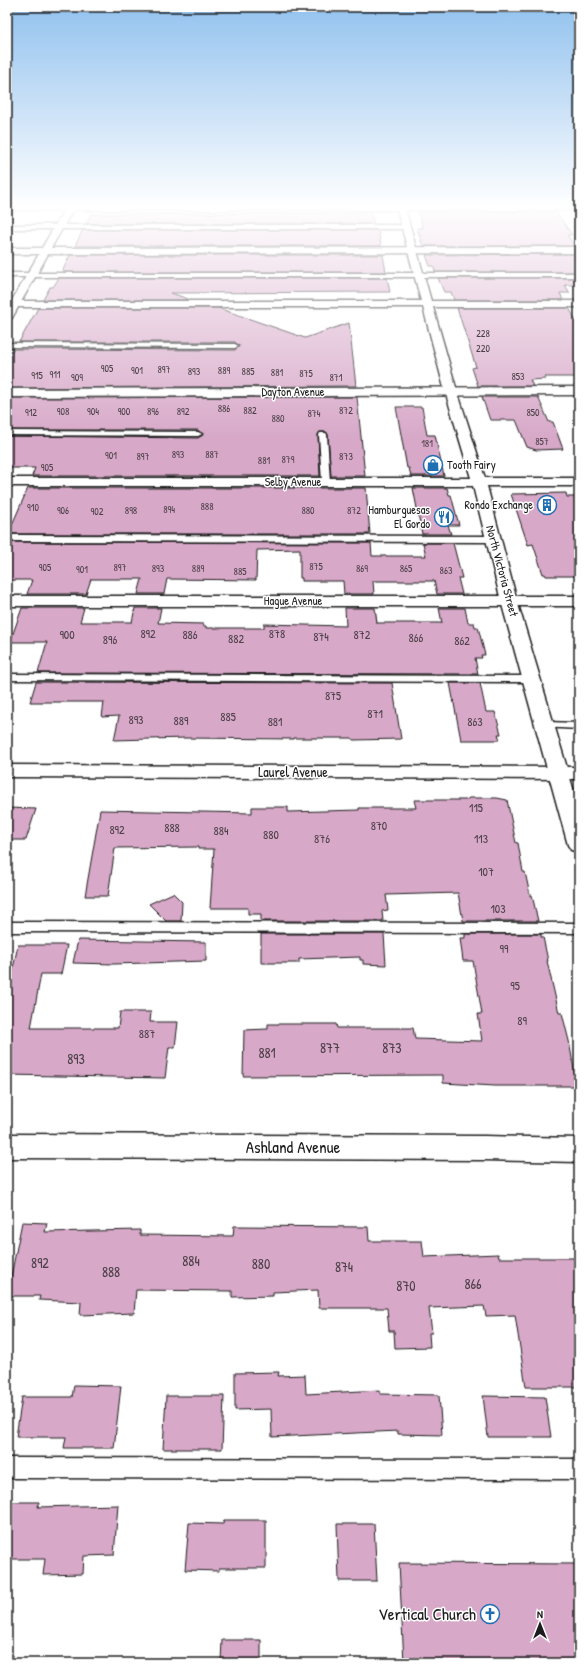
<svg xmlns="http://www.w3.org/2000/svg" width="586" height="1670" font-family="'Patrick Hand',sans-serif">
<rect width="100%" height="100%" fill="#fff"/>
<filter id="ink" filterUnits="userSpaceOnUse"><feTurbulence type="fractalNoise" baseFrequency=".025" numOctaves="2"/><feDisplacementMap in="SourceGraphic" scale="8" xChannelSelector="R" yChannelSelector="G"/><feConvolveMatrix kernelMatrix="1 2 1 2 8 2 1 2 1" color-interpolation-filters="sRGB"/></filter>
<g filter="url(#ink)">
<path fill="#d7a8c8" stroke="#1c1c1c" d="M418,212H556L572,235H567L575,246H423L417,228H423Z
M371,213L374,224H86L91,214Z
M83,230H378L381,246H75Z
M579,254V272H435L434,266H430L426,255Z
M70,255H383L386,272H62Z
M59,278H387L390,292L171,293L191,300H43L50,287H53Z
M438,278H573L577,285H565L570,293H560L563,300H454L451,292H444Z
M38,308H218L305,338L349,323L356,386L7,388V361L13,349L235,350L239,346L235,342H19Z
M457,308H569L579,326V377H545L546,379L530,380L533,386H478L472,368L476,367Z
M357,397L365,476H331L328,435L326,432H320L318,435L320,476H32L35,468H7V436L198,438L203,435L198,430H7V398Z
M482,397H538L549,422H553L563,449L536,450L527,447L516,420H490Z
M396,407H422L427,435H435L444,476H411L409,468H407Z
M28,488H366L370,534H8Z
M413,488H447L449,495H451L459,525H448L451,534H422Z
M566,493L567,497H579V576H546L545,574H543L533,544L528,545L511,494Z
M7,542L371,543L372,556H426L423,543H453L462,578H458L462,594H437L434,581H373L374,594H344L343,581H302V578H300V549L257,550L256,580L167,579L164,594H138L142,579H91L86,594H27L32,580H7Z
M22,608H84L80,622H132L135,608H161L158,623L204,624L203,626H206V628H264V624L346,626L345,608H375L377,623H442L439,608H465L468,623H474L475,627H478L485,655H481L482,658H475L478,674L38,673L47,642H10Z
M36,682L392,683L401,739L353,740L352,738H294V739L186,738L114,740L119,716L102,717L104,702H30Z
M450,683H480L486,712H495L501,734H498L500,740H461Z
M469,798H497L507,800L516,843H518L523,872H525L530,895H532L538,921H463L458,893L386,895L388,910L382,911L383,921H261V914H248V908H210L214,849H198V847L115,848L108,896H85L100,810L252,813V807H288V812L359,810V808H416L414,800H466Z
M7,808L36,809L26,840H7Z
M173,893L182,902L181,921H166L149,904Z
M261,934H384L386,965L363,964V960H360V957L299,959V963H261Z
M465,934H541V937H543L548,961H547L559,1013H562L569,1041L577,1086H495L443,1083V1075L243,1076L244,1030L268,1029V1024H336L337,1028H413L415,1039L482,1041L478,1014H482L473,961H463L460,938H465Z
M78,940L206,942V961L114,964L73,963Z
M18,945H67L61,974H41L31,1028H118L120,1012H151L150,1022H178L175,1047H169L165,1078L7,1075V997Z
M22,1222L47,1223L45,1232L140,1230V1235L233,1236L234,1226L368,1227L369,1241H422L424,1257L498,1254L499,1258H579V1387H526L515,1315L486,1316L484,1306L429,1308L432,1333H429L430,1347L395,1348L394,1331H389L387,1308H319L318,1290L273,1292V1296L232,1297V1291L136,1290L134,1313L80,1315L81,1302L39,1300L40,1296H7Z
M279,1372L278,1376L305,1375L306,1394L380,1390V1394L439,1395L442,1435L398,1434V1431L272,1437L271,1409L235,1410V1373Z
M74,1385L121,1386L114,1448H64L66,1437H16L22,1397H72Z
M166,1396H224L222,1449H163Z
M483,1396L545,1397L551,1437H488Z
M7,1502H39L38,1507L118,1505L114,1555L84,1556L83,1574L43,1575L45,1559H7Z
M224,1520H266V1568H219V1571L185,1570L189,1523L223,1524Z
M337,1524H374L377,1581H339Z
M399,1563L579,1564V1663H404Z
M222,1640H261V1662H221Z"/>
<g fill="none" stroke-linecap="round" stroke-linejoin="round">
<defs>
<path id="lane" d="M7,225H405L408,227L405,229H7Z
M7,273H579V277H7Z
M7,343L235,344L238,346L235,348L7,347Z
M7,431L198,432L202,434L198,436L7,435Z
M320,433H326L327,435L330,482L326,485L322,482L319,435Z
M7,535L493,536L498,539L493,542L7,541Z
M7,674L532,676L538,679L532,682L7,680Z
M545,722L579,723V729L541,727L539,725L541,723Z
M7,922L579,923V933L7,932Z
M7,1458L579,1459V1479L7,1478Z"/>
<path id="street" d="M7,205H579V210H73L51,248L579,247V253L48,254L12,318L7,321V309L39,254H7V248H42L64,210H7Z
M579,387V395L7,397V389Z
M7,596H579V606H7Z
M7,765L579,767V779L7,777Z
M7,1134L485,1136L579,1138V1162L485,1160L7,1158Z"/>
<path id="secondary" d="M396,205H404L431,301H579V307H433L455,384L485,478H579V486H487L517,601L579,808V852L571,850L568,845L501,601L473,486H7V478H471L443,384L423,307H7V301H421Z"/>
</defs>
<use href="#lane" stroke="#1c1c1c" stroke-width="3"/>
<use href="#street" stroke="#1c1c1c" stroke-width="3"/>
<use href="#secondary" stroke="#1c1c1c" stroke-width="3"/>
<use href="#lane" fill="#fff" fill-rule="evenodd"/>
<use href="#street" fill="#fff" fill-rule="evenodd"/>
<use href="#secondary" fill="#fff" fill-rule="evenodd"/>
</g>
</g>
<linearGradient id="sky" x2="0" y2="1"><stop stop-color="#91c1ee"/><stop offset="0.47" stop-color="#fff"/><stop offset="1" stop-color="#fff" stop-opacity="0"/></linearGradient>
<rect width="586" height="439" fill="url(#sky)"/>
<defs>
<symbol id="shop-ring" viewBox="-11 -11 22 22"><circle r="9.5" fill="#fff" stroke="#1f6fb2" stroke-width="1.5"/><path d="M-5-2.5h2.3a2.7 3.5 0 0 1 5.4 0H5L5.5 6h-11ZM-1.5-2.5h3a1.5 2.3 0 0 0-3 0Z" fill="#1f6fb2"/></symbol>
<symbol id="building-ring" viewBox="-11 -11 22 22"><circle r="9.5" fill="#fff" stroke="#1f6fb2" stroke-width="1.5"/><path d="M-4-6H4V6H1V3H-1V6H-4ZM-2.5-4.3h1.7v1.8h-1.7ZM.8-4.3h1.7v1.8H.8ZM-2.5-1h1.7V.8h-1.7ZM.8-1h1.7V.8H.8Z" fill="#1f6fb2"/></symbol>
<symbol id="restaurant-ring" viewBox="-11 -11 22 22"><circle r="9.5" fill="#fff" stroke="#1f6fb2" stroke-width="1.5"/><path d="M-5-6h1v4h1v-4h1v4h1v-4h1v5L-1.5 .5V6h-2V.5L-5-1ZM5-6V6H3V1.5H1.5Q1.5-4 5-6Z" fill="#1f6fb2"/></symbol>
<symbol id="church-ring" viewBox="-11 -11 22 22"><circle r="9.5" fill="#fff" stroke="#1f6fb2" stroke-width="1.5"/><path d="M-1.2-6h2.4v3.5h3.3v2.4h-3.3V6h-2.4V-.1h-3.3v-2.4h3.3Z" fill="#1f6fb2"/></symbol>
</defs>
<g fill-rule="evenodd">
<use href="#shop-ring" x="422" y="454" width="22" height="22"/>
<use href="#building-ring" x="536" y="494" width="22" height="22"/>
<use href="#restaurant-ring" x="433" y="506" width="22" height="22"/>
<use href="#church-ring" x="479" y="1603" width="22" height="22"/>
</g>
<g text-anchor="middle" stroke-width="3" stroke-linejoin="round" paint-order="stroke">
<g font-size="10" fill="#4b3f47">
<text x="483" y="337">228</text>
<text x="483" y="352">220</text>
<text x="107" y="372">905</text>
<text x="164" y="373">897</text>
<text x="137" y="374">901</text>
<text x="224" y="374">889</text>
<text x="194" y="375">893</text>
<text x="248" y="375">885</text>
<text x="277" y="376">881</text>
<text x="306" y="377">875</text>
<text x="55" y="378">911</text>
<text x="37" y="379">915</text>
<text x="518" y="380">853</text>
<text x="77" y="381">909</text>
<text x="336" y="381">871</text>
<text x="224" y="412">886</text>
<text x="250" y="414">882</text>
<text x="346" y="414">872</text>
<text x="63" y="415">908</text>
<text x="93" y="415">904</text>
<text x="124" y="415">900</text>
<text x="153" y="415">896</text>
<text x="183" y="415">892</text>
<text x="31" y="416">912</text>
<text x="533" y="416">850</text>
<text x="314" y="417">874</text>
<text x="278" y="422">880</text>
<text x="542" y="445">857</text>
<text x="427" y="447">181</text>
<text x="178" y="458">893</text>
<text x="212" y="458">887</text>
<text x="111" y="459">901</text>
<text x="143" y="460">897</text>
<text x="346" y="460">873</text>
<text x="288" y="463">879</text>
<text x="264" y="464">881</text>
<text x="47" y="471">905</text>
<text x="207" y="510">888</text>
<text x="33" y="511">910</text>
<text x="169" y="513">894</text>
<text x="63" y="514">906</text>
<text x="131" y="514">898</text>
<text x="308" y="514">880</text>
<text x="354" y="514">872</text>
<text x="97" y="515">902</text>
<text x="316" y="570">875</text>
<text x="45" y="571">905</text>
<text x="120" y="571">897</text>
<text x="158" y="572">893</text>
<text x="198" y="572">889</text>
<text x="362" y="572">869</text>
<text x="406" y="572">865</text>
<text x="82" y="573">901</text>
<text x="446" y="574">863</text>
<text x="240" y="575">885</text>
</g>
<g font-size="12" fill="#1c1c1c" stroke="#fff">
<text x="293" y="396">Dayton Avenue</text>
<text x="293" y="486">Selby Avenue</text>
<text transform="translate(502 571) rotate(75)" y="4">North Victoria Street</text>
<text x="293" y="605">Hague Avenue</text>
</g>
<g font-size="12" fill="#1c1c1c" stroke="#fff" text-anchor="end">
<text x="447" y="469" text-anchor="start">Tooth Fairy</text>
<text x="533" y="509">Rondo Exchange</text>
<text x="430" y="514">Hamburguesas<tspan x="430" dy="14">El Gordo</tspan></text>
</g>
<g font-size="12" fill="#4b3f47">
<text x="148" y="638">892</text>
<text x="277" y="638">878</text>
<text x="67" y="639">900</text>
<text x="190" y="639">886</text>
<text x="362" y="639">872</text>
<text x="321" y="641">874</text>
<text x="416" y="642">866</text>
<text x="236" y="643">882</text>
<text x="110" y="644">896</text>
<text x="462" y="645">862</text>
<text x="333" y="700">875</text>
<text x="375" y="718">871</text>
<text x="228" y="721">885</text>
<text x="136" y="724">893</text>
<text x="181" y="725">889</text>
<text x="275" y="726">881</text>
<text x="475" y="726">863</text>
<text x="476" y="812">115</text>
<text x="379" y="830">870</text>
<text x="172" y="832">888</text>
<text x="117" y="834">892</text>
<text x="221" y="835">884</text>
<text x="271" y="839">880</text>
<text x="322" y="843">876</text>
<text x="481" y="843">113</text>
<text x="486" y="876">107</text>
<text x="498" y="913">103</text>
<text x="504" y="953">99</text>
<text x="515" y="990">95</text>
<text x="522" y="1025">89</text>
<text x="147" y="1038">887</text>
</g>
<g font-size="14" fill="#1c1c1c" stroke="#fff">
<text x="293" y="777">Laurel Avenue</text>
</g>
<g font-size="14" fill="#4b3f47">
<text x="330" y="1053">877</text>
<text x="392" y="1053">873</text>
<text x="267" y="1058">881</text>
<text x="76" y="1064">893</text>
<text x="191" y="1266">884</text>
<text x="40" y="1268">892</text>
<text x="261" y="1269">880</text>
<text x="344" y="1272">874</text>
<text x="111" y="1277">888</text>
<text x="473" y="1289">866</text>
<text x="406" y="1291">870</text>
</g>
<g font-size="17" fill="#1c1c1c" stroke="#fff">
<text x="293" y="1153">Ashland Avenue</text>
</g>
<g font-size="17" fill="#1c1c1c" stroke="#fff" text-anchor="end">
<text x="476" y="1620">Vertical Church</text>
</g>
</g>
<rect width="586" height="1670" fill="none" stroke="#fff" stroke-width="24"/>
<rect x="12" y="12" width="562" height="1646" fill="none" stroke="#1c1c1c" stroke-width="1.5" filter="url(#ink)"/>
<g transform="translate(540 1624)" stroke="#ffffff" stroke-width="3" paint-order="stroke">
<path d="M0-3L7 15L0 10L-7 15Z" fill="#1c1c1c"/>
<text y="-6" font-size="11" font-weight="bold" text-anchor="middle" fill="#1c1c1c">N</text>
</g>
</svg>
